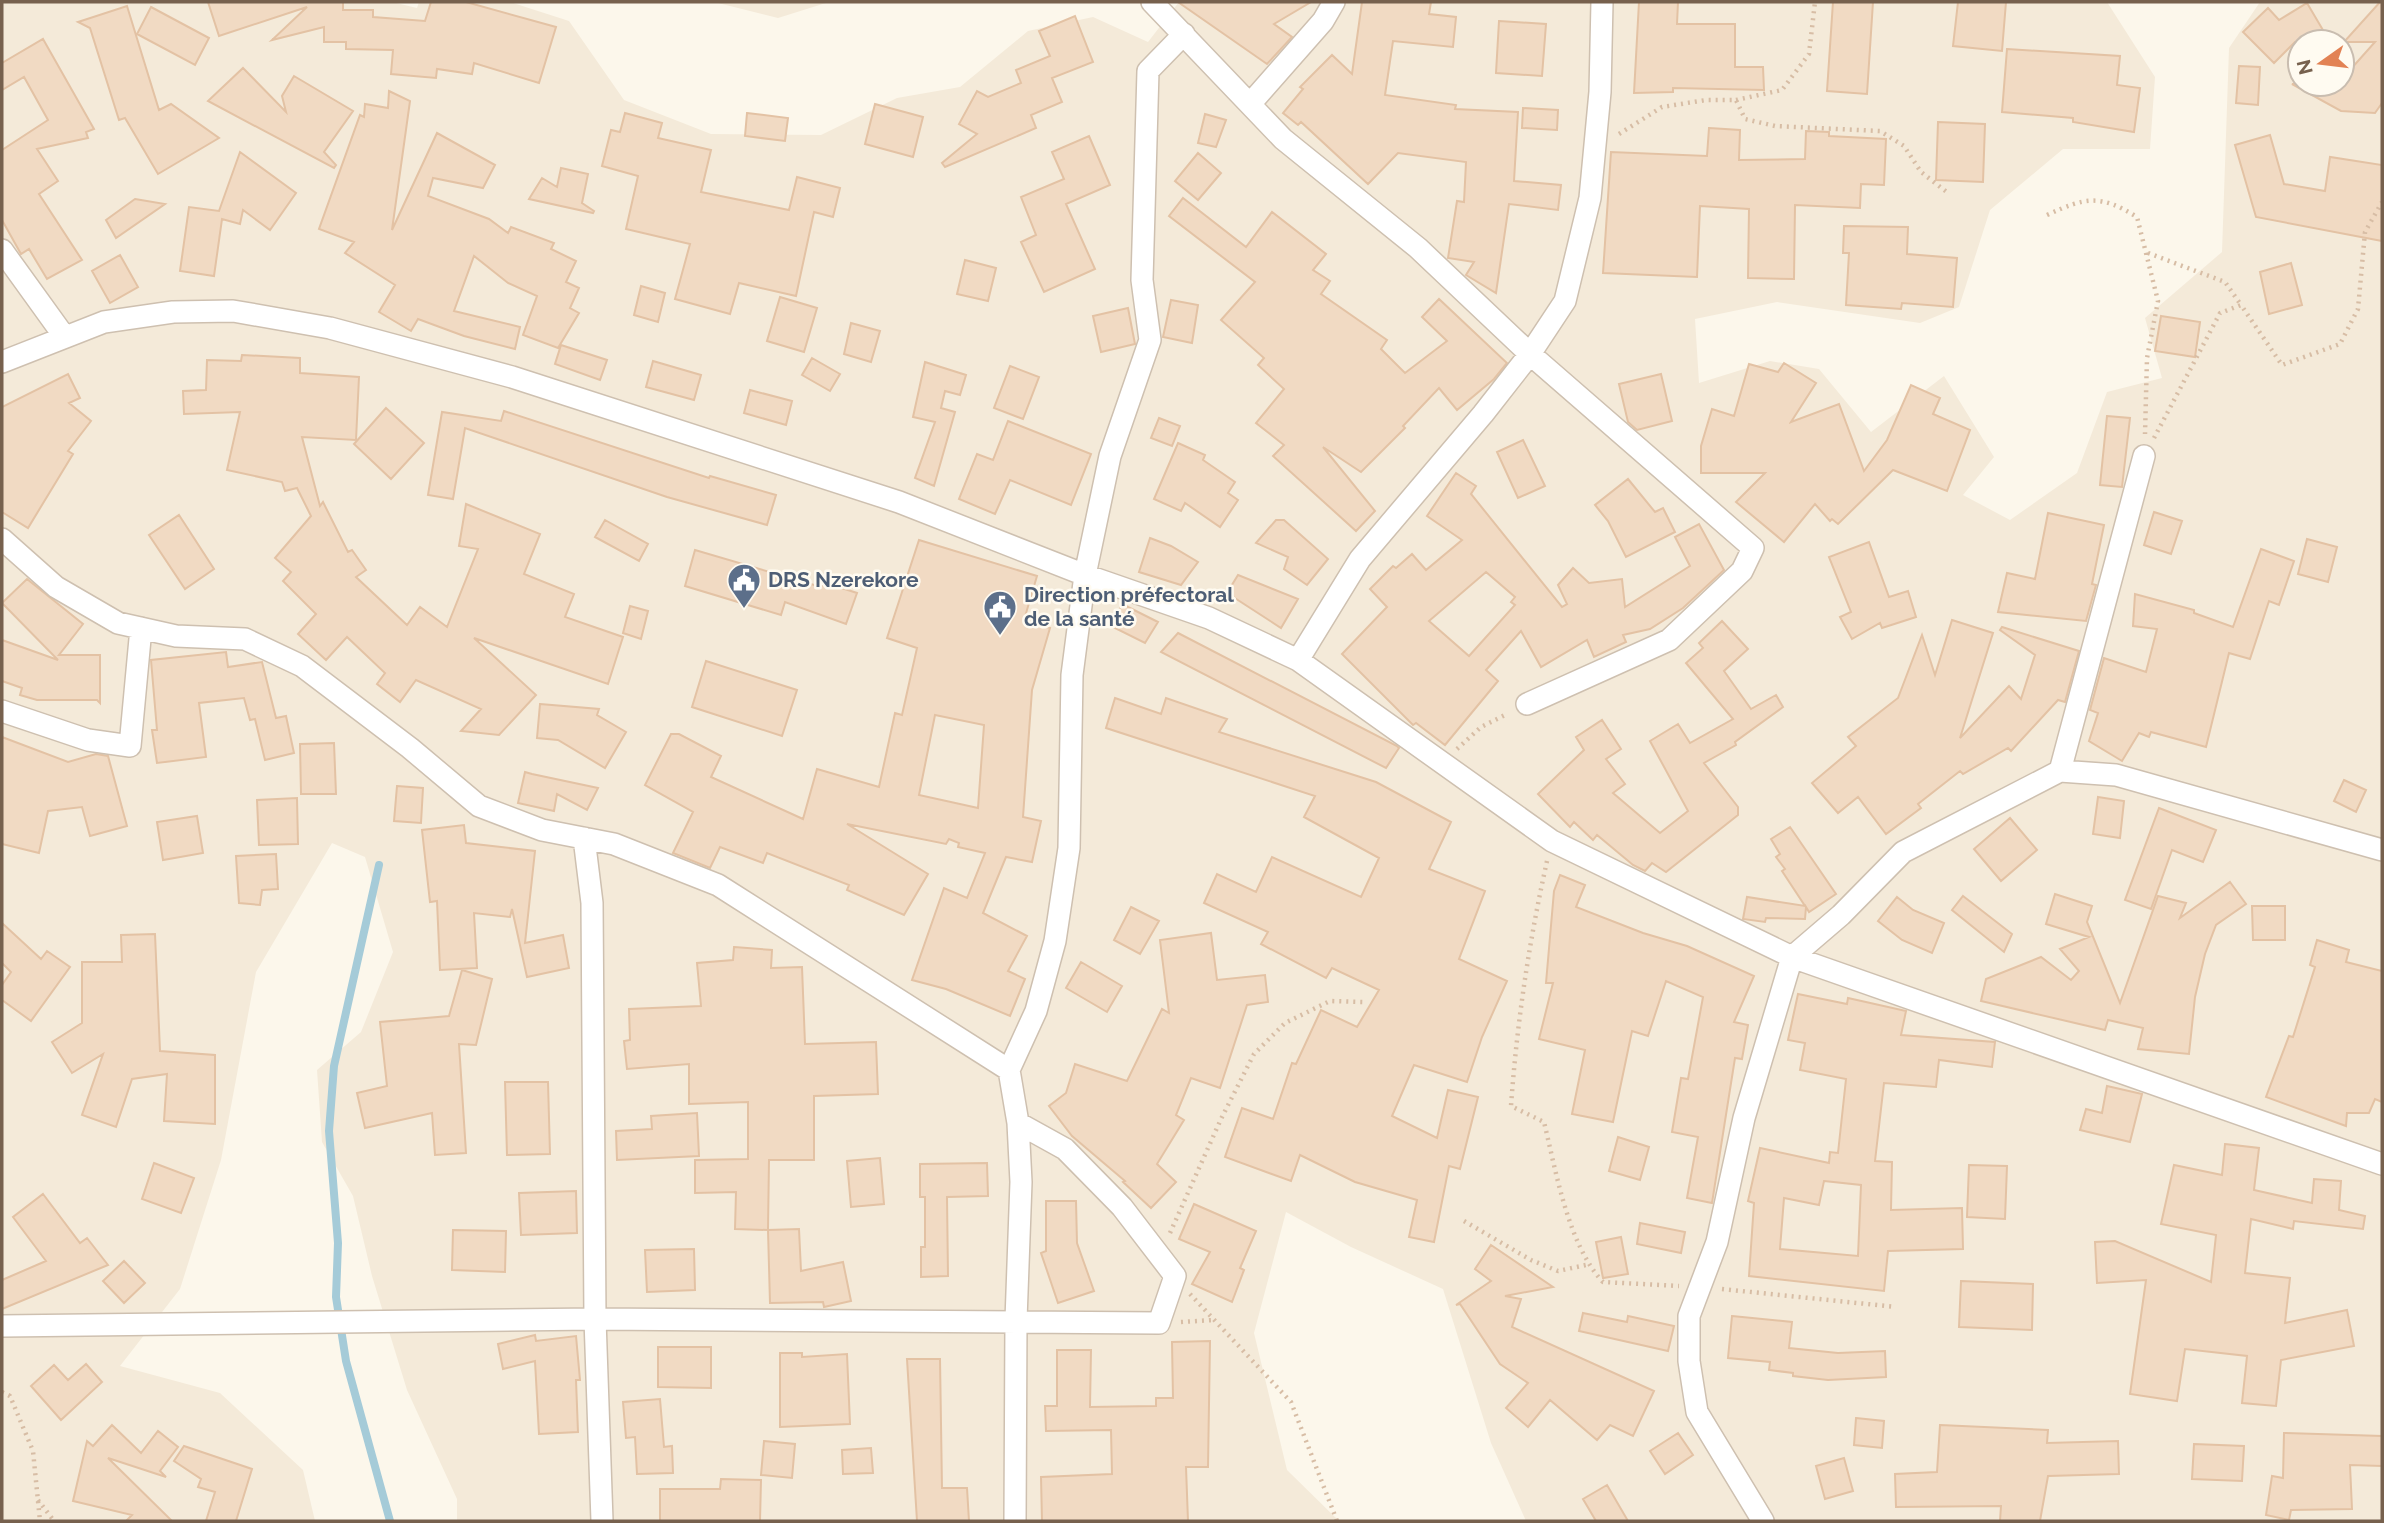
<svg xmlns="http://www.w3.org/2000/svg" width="2384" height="1523" font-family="Raleway,sans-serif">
<rect width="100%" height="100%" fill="#fcf7eb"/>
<path fill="#f4ead9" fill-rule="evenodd" d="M2,2H392L417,8L419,2H510L569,21L624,100L711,134L821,135L897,98L960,87L1028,31L1093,17L1148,42L1179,2H2107L2155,77L2150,149H2063L1990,210L1959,307L1920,323L1777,302L1695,319L1699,383L1770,361L1819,369L1871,432L1944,376L1994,457L1963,495L2010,520L2077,473L2107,392L2162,378L2145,318L2222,252L2229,48L2260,2H2382V1521H1526L1491,1443L1443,1289L1351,1247L1286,1212L1254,1333L1287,1470L1339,1521H457V1499L407,1390L372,1276L353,1196L322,1142L317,1070L361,1032L393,952L365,857L332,843L256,972L221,1160L180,1289L120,1366L220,1393L303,1470L315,1521H2ZM2300,42H2342V84H2300Z
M714,2H829L778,18Z"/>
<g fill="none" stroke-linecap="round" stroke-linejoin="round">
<path stroke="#a5cbd8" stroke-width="8" d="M379,865L334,1066L329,1131L338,1243L336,1297L346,1361L390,1521"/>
</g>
<path fill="#f1dac3" stroke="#e3c2a4" stroke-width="2" fill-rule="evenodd" d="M208,2H343V10H373V17L425,21L431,2H466L556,27L539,83L474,63L472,74L437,69L436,78L391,74L393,50L346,49V42H324V27L272,40L307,7L219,36Z
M1178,2H1311L1274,24L1292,37L1267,64Z
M1362,2H1431L1429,14L1456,17L1453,47L1393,41L1385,95L1456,105L1455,109L1518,112L1514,181L1561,185L1558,210L1509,204L1496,293L1466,275L1474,262L1448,258L1457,201L1464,202L1466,162L1398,153L1368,184L1301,122L1298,125L1283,113L1303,89L1300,87L1332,55L1352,74Z
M1639,2H1678L1677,24H1735V67H1763L1764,90L1673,88V92L1634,93Z
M1833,2H1873L1867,94L1827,91Z
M1958,2H2006L2002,51L1953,46Z
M2380,2H2382V103L2375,113L2341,111L2292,84H2342V79L2375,42H2344Z
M2307,3L2330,42H2295L2274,63L2243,32L2268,8L2279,20Z
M127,6L159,110L171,104L219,138L158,174L125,118L119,120L90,28L78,22Z
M151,7L209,38L195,65L137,34Z
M1075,16L1093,62L1052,78L1062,102L1031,115L1036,128L945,167L942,163L977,134L959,124L977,91L988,97L1021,83L1016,70L1050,56L1039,31Z
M1499,21L1546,24L1542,76L1496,73Z
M43,39L94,129L86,132L88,138L37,149L58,181L39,194L82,260L47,279L29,249L21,254L2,220V150L48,120L24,77L2,90V63Z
M2007,49L2120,56L2117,85L2140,88L2134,132L2073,122V118L2002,112Z
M2239,66L2260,67L2258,105L2236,103Z
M243,68L286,112L282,96L294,76L353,111L324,152L336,165L334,168L208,101Z
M389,91L410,101L392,230L437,133L495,165L483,188L433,178L428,196L489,219L508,233L511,227L554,243L551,249L576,261L566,282L579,288L570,308L579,313L558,348L523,335L537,296L508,283L474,256L454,311L520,327L515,349L464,336L418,319L411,331L379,312L395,285L345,253L354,242L319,229L360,115L364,117L365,104L388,108Z
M875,104L923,117L913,157L865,144Z
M1523,108L1558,110L1557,130L1522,128Z
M625,113L662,123L658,138L711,150L701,192L789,210L797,177L840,188L833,217L814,212L796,296L739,283L730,314L675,299L690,244L626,229L638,176L602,166L611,130L620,132Z
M747,113L788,118L785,141L745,136Z
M1205,114L1226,120L1216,147L1198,143Z
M1938,122L1985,124L1983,182L1936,180Z
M1709,128L1740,130L1739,160L1805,159L1806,131L1829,132V136L1886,139L1884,185L1861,184L1860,208L1795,205L1794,279L1748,278L1749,209L1700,206L1697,277L1603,273L1611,152L1707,156Z
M2270,135L2284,184L2325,191L2330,157L2382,165V241L2256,217L2235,145Z
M1089,136L1110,185L1066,204L1095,269L1044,292L1021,242L1036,235L1021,197L1064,179L1052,152Z
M240,152L296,193L270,230L243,210L240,224L222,219L214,276L180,271L189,207L219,211Z
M1198,153L1221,173L1198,200L1175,181Z
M561,168L588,174L582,203L594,211L593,213L529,199L542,178L557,187Z
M1183,198L1246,247L1272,212L1326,254L1313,270L1330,281L1321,294L1387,340L1381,349L1405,373L1447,341L1422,317L1439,299L1507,363L1494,379L1457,410L1439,388L1403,426L1405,428L1361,472L1323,447L1375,511L1356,531L1273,456L1284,445L1256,423L1284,389L1258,365L1264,358L1221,320L1255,282L1169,216Z
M135,199L165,204L116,238L106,220Z
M1844,226L1908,227L1907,254L1957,258L1953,307L1902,303L1901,309L1846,305L1849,253H1843Z
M120,255L138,287L110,303L92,271Z
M965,260L996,268L988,301L957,294Z
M2291,263L2302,305L2269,314L2260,272Z
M641,286L665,293L658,322L634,315Z
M780,297L817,308L804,352L767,341Z
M1171,300L1198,305L1192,343L1163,337Z
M1128,308L1135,344L1101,352L1093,316Z
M2161,316L2200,322L2195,357L2155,351Z
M851,323L880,331L871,362L844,354Z
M561,345L607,360L600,380L555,364Z
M242,355L300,358V373L359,377L356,440L302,437L320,506L323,502L348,552L352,550L366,570L356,577L407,625L420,607L447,627L478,549L459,546L466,504L540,534L524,574L574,594L565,617L623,637L608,684L474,638L536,695L499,735L461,731L481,709L416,680L400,702L377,684L385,673L347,637L326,660L298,634L316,614L283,581L291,572L275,558L311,516L297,488L285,491L282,482L227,470L240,412L184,414L183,391L206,390L207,360L241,361Z
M812,358L840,374L830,391L802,375Z
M653,361L701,375L694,400L646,387Z
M925,362L966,375L960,395L945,391L941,408L955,412L934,486L915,478L935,422L913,417Z
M1784,363L1816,383L1791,422L1839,404L1864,471L1887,440L1911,385L1940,398L1933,414L1970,430L1947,491L1893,470L1838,524L1832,519L1830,521L1815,504L1784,542L1736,502L1765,473H1701V446L1712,409L1734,416L1749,364L1778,372Z
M1010,366L1039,377L1023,419L994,408Z
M68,374L80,398L69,403L91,421L68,451L73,454L28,528L2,512V407Z
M1661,374L1672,421L1637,430L1628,422L1619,384Z
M750,390L792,401L786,425L744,413Z
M386,408L424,443L391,479L354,444Z
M504,411L709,478L710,476L776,495L767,525L667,497L465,428L453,499L428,495L442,412L501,421Z
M2107,416L2130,418L2122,487L2100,485Z
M1159,418L1180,426L1172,446L1151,438Z
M1008,421L1091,454L1071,505L1010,480L995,514L959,499L977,454L993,460Z
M1523,440L1545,486L1518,498L1497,452Z
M1178,443L1205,455L1203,460L1235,482L1228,493L1238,500L1220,527L1185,503L1181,511L1154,499Z
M1456,473L1476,486L1471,494L1562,607L1567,604L1558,585L1573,568L1589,583L1622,579L1625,607L1690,566L1675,537L1699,524L1724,570L1683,608L1650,629L1623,635L1626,642L1594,657L1587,640L1541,667L1521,631L1486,670L1498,681L1445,745L1416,723L1413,725L1342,654L1387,607L1370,589L1393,566L1396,568L1412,554L1426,570L1462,540L1427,516ZM1486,572L1515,597L1511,602L1515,605L1469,656L1429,621Z
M1628,479L1655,512L1663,508L1675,532L1626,557L1608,521L1595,505Z
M2154,512L2182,521L2171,554L2144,545Z
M2048,513L2104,525L2092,584L2096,585L2086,621L1998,612L2007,573L2035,579Z
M179,515L214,569L185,589L149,535Z
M605,520L648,544L639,561L595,537Z
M1276,520H1284L1328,559L1307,585L1284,569L1288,557L1256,543Z
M1150,538L1171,546L1198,562L1181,585L1139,572Z
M2307,539L2337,547L2328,582L2298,574Z
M919,540L1037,576L1024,620L1050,628L1032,690L1023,817L1041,821L1032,862L1006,857L983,913L1027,936L1008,971L1025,979L1010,1016L946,989L912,980L944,888L967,898L985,853L958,847L959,843L949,839L946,844L847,824L928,874L904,915L847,890L849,885L767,853L763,863L720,847L710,868L673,853L693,812L645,785L671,734H679L721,756L711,777L803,819L817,769L879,787L895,713L902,715L917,648L887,638ZM935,715L984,725L978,808L919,795Z
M1869,542L1889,597L1908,591L1916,617L1882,628L1880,623L1852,639L1840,617L1851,612L1829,557Z
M2261,549L2294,561L2279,605L2269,601L2250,659L2229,653L2206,747L2151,732L2149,737L2139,733L2122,761L2089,741L2098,713L2090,710L2104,658L2146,672L2157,629L2133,626L2135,594L2194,610V613L2233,627Z
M695,550L821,587L823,582L857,593L846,624L785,602L781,615L685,586Z
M1238,575L1298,599L1281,628L1227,593Z
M27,579L83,624L59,655H100V703L97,700H37L20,695L22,688L2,681V640L58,660L2,603Z
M1122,604L1158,622L1145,643L1111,626Z
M630,606L648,611L641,639L623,633Z
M1952,620L1993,633L1960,738L2009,686L2021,699L2035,655L2000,630L2002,627L2079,651L2065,702L2058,700L2011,751L2008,748L1963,774L1960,771L1918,804L1921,808L1886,834L1858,797L1838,813L1812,783L1856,746L1848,737L1898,698L1922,635L1935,675Z
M1722,621L1748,649L1724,671L1751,709L1776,695L1783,707L1735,742L1736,745L1704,763L1738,807V815L1666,872L1652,863L1645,871L1633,865L1597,835L1593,840L1574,822L1570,827L1538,794L1584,750L1576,737L1602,720L1621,749L1606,759L1625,784L1613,793L1660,833L1688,811L1650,741L1678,724L1690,743L1733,719L1686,663L1703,648L1699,643Z
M1178,633L1397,746L1399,748L1386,768L1161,652Z
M226,652L228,667L262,662L276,718L286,716L294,753L265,760L255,719L250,720L244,698L199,703L206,757L157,763L152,730H157L151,660Z
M706,661L797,690L782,736L692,707Z
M1115,698L1161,714L1166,698L1227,719L1219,732L1376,782L1451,822L1429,869L1485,891L1459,959L1507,981L1482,1037L1467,1082L1414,1065L1392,1116L1437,1138L1448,1090L1478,1097L1460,1169L1449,1166L1434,1242L1409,1237L1417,1200L1355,1182L1300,1155L1291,1181L1225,1157L1242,1108L1273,1119L1292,1063L1296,1064L1321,1010L1357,1027L1379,990L1332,968L1326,978L1261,944L1268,932L1204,903L1217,874L1256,892L1272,857L1361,897L1379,858L1304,817L1315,796L1106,728Z
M540,704L599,709L597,715L626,732L605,768L558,740L537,738Z
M2,737L68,762L96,754L108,756L127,826L90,836L82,807L48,811L39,853L2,844Z
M334,743L336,794H301L300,744Z
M525,772L532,774L598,788L587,810L557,794L554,811L518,803Z
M2344,780L2366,790L2356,812L2334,801Z
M397,786L423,788L421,823L394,821Z
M2098,797L2124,801L2120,838L2093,834Z
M297,798L298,844L259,845L257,800Z
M2159,808L2216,830L2203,862L2172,850L2151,909L2125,900Z
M197,816L203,853L163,860L157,822Z
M2010,818L2037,850L2001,881L1974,849Z
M464,825L466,843L535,851L525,943L563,935L569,968L527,977L512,909L510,917L474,913L477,968L440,970L437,901L430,902L422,830Z
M1790,827L1836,894L1809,912L1806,907L1805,919L1766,918L1765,922L1743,919L1747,897L1805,906L1782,871L1785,869L1776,857L1780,854L1771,839Z
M276,854L278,889L262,890L260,905L239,903L236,856Z
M1560,875L1585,885L1576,907L1643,933L1687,946L1754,976L1734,1022L1748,1025L1742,1059L1735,1058L1712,1203L1687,1198L1698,1137L1672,1132L1681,1078L1688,1079L1703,997L1666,981L1648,1036L1632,1031L1613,1122L1572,1114L1585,1050L1539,1039L1553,983H1546L1554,891Z
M2230,882L2246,904L2216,925L2205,954L2195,997L2189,1054L2138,1049L2143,1028L2108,1020L2105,1030L1981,1001L1986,979L2041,957L2071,980L2079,971L2060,949L2089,937L2046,924L2055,894L2092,906L2087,922L2120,1003L2158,896L2186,903L2180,918Z
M1963,896L2012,934L2004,952L1952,910Z
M1897,897L1913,910L1944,923L1932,953L1902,940L1878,921Z
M2252,906H2285V940H2253Z
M1131,907L1159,921L1140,954L1114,940Z
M2,923L41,959L47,951L70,967L31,1021L2,1000V985L11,972L2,963Z
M1211,933L1217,980L1265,975L1268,1002L1247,1005L1220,1088L1191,1078L1176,1115L1184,1120L1157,1164L1176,1182L1151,1208L1123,1182L1125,1181L1072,1136L1049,1106L1066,1093L1075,1064L1127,1081L1162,1009L1169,1013L1160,940Z
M155,934L160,1051L215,1055V1124L164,1121L167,1074L132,1079L116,1127L82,1115L103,1054L72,1073L52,1042L82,1023V962H122L121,935Z
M2317,940L2349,950L2346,962L2382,971V1102L2375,1099L2369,1113H2347L2346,1126L2266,1097L2289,1036L2293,1037L2315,967L2310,965Z
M734,947L772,950L771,968L802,967L805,1044L876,1042L878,1094L814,1096V1160H769L768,1230L735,1229L736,1192L695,1193V1160L748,1159V1102L689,1104V1064L627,1069L624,1041L630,1040L629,1009L701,1006L697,963L733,960Z
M1081,962L1122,986L1107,1012L1066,988Z
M462,970L492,979L476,1045L459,1044L466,1153L435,1155L432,1113L365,1128L357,1093L387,1086L380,1022L449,1016Z
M1798,994L1847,1004L1848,998L1906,1011L1901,1035L1995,1042L1992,1067L1939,1060L1936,1087L1884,1083L1875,1161L1892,1162L1891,1210L1962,1208L1963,1249L1888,1251L1884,1291L1749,1276L1754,1203L1748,1201L1760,1148L1829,1163L1830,1152L1838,1153L1846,1079L1800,1070L1805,1043L1788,1040ZM1824,1181L1861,1185L1858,1256L1780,1249L1784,1198L1819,1205Z
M505,1082H548L550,1154L507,1155Z
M2107,1086L2142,1094L2130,1142L2080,1130L2086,1109L2102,1113Z
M697,1113L699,1156L617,1160L616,1131L652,1129L651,1116Z
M1618,1137L1649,1147L1640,1180L1609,1171Z
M2225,1144L2259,1148L2254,1190L2312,1203L2314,1179L2341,1181L2339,1210L2365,1216L2363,1229L2294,1221L2293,1229L2251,1219L2245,1273L2290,1278L2285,1323L2347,1310L2354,1346L2281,1360L2276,1406L2242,1403L2247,1356L2185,1349L2177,1401L2130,1394L2146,1280L2097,1283L2095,1242L2115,1241L2211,1282L2216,1235L2161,1224L2174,1165L2222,1175Z
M880,1158L884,1204L851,1207L847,1161Z
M154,1163L194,1178L181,1213L142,1199Z
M987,1163L988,1196L947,1197L948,1276L921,1277V1247H925V1197H920V1164Z
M1969,1165L2007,1166L2005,1219L1967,1217Z
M576,1191L577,1233L521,1235L519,1193Z
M43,1194L80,1243L87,1238L108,1265L2,1309V1280L46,1261L13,1217Z
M1046,1201H1076L1077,1243L1094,1291L1058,1303L1041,1253L1046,1251Z
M1194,1204L1256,1231L1240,1268L1244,1270L1232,1302L1192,1284L1210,1252L1179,1239Z
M1640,1223L1685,1232L1681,1253L1637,1244Z
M799,1229L801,1271L843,1262L851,1301L824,1307L823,1302L770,1303L768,1230Z
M453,1230L506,1231L505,1272L452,1270Z
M1621,1237L1628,1274L1603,1278L1596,1242Z
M1491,1245L1553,1287L1505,1296L1521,1299L1512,1327L1654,1391L1633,1436L1610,1425L1597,1440L1550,1400L1528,1427L1506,1408L1528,1383L1500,1364L1460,1304L1456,1305L1491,1281L1475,1269Z
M694,1249L695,1290L647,1292L645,1250Z
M124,1261L145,1283L124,1303L103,1281Z
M1961,1281L2033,1284L2032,1330L1959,1327Z
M1583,1313L1627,1322L1628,1316L1674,1326L1668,1351L1579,1331Z
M1732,1316L1792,1322L1789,1348L1838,1353L1885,1351L1886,1377L1828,1380L1793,1376V1373L1769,1370L1770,1362L1728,1358Z
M535,1335L536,1341L576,1336L580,1380H576L578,1432L539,1434L535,1361L503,1369L498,1344Z
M1210,1341L1208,1467H1186L1188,1521H1042L1041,1477L1112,1474L1111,1430L1046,1431L1045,1406H1057V1350H1091L1090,1407L1156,1406V1398H1173L1172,1342Z
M658,1347H711V1388L658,1387Z
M780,1353H802V1357L847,1354L850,1424L780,1427Z
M907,1359H940L942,1488H967L969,1521H917Z
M86,1364L102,1382L61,1420L31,1386L54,1365L68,1380Z
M660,1399L664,1447L672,1446L673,1473L637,1474L635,1437L626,1438L623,1402Z
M1856,1418L1884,1421L1882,1448L1854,1445Z
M112,1425L141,1453L158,1431L178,1447L160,1471L166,1477L108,1458L172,1521H126L132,1515L73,1501L87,1441L93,1446Z
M1940,1425L2048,1430L2047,1443L2118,1441L2119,1474L2048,1476L2040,1521H2000L2001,1506L1896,1507L1895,1474L1937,1472Z
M1678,1433L1693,1455L1665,1474L1650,1451Z
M2284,1433L2382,1436V1466L2350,1465L2352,1509L2291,1510L2289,1520L2266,1515L2272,1476L2283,1478Z
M764,1441L795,1444L792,1478L761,1475Z
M2194,1444L2244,1446L2242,1481L2192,1479Z
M184,1446L252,1469L236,1521H206L215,1492L198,1487L201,1479L174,1461Z
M871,1448L873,1473L843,1474L842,1450Z
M1844,1458L1853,1491L1825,1499L1816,1466Z
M721,1479L761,1480L760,1521H660V1489H720Z
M1607,1485L1628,1521H1596L1583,1499Z"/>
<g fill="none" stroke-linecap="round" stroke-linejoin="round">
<defs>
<path id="street" d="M1152,2L1283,139L1418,248L1530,354L1753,548L1742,571L1669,640L1527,704
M1250,104L1323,21L1334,2
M2,250L64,336
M2,362L104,322L173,312L233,311L330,328L512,377L899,502L1085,575L1209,618L1298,660L1552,841L1792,957L2382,1164
M2,539L56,587L118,623L176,636L245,639L302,666L410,748L479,806L542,830L614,844L718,885L1009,1070
M1298,660L1360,559L1483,414L1530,354L1565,301L1590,198L1600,92L1602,2
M2,711L88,740L130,746L141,628
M2060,771L2144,456
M584,838L592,903L595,1319L602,1521
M2,1326L595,1319L1159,1323L1175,1276L1122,1207L1065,1149L1018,1123
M1015,1521L1016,1320L1021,1182L1018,1123L1009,1070L1036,1011L1055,941L1069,848L1072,675L1085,575L1110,456L1150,340L1142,280L1148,71L1184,34
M1763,1521L1697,1412L1689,1361V1316L1717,1242L1744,1118L1792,957L1841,915L1903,852L2060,771L2116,775L2382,850"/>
</defs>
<use href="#street" stroke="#cec0b0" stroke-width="24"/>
<path stroke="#d7bda5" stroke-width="4.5" stroke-dasharray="2 5" stroke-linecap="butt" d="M1736,100L1782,90L1809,54L1815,2
M1619,134L1662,107L1706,100H1736L1745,119L1775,126L1880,131L1904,146L1921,172L1948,193
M2047,215C2086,197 2100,194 2137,217L2158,301L2147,358L2145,434
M2148,253L2225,282L2241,305
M2154,438L2220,313L2241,305L2282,365L2340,344L2358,309L2365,232L2382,202
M1457,749L1481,727L1507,714
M1547,861C1529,942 1517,1022 1511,1106L1544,1122C1556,1171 1568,1245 1603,1282L1679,1286
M1464,1221L1531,1260L1558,1271L1586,1265
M1170,1233L1221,1119L1254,1054L1285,1023L1330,1001L1364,1002
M1722,1289L1896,1307
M1190,1294L1291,1402L1337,1521
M1181,1322L1214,1320
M2,1392L10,1396L33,1451L40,1521
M38,1500L54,1521"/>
<use href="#street" stroke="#fff" stroke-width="21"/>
</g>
<defs>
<symbol id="civic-pin" viewBox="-11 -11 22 30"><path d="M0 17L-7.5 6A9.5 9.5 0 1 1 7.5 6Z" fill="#5c6f8a" stroke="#fffbf1"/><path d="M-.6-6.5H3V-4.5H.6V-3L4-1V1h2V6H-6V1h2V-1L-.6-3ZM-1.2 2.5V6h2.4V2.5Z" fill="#fff"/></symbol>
</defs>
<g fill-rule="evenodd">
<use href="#civic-pin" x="725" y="561" width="38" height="52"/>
<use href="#civic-pin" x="981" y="588" width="38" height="52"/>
</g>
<g text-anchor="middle" stroke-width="5" stroke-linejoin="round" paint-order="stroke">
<g font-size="21" font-weight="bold" fill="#4e5e75" stroke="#fffbf1" text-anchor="start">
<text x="768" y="587">DRS Nzerekore</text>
<text x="1024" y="602">Direction préfectoral<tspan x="1024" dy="24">de la santé</tspan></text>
</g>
</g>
<rect width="2384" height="1523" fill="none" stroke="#77614e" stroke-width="7"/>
<g transform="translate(2321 63) rotate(256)"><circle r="33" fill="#fffbf1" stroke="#c9bdb0" stroke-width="2"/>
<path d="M0-5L12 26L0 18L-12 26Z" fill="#e28254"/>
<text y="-10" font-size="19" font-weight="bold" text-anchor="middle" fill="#77614e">N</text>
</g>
</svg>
